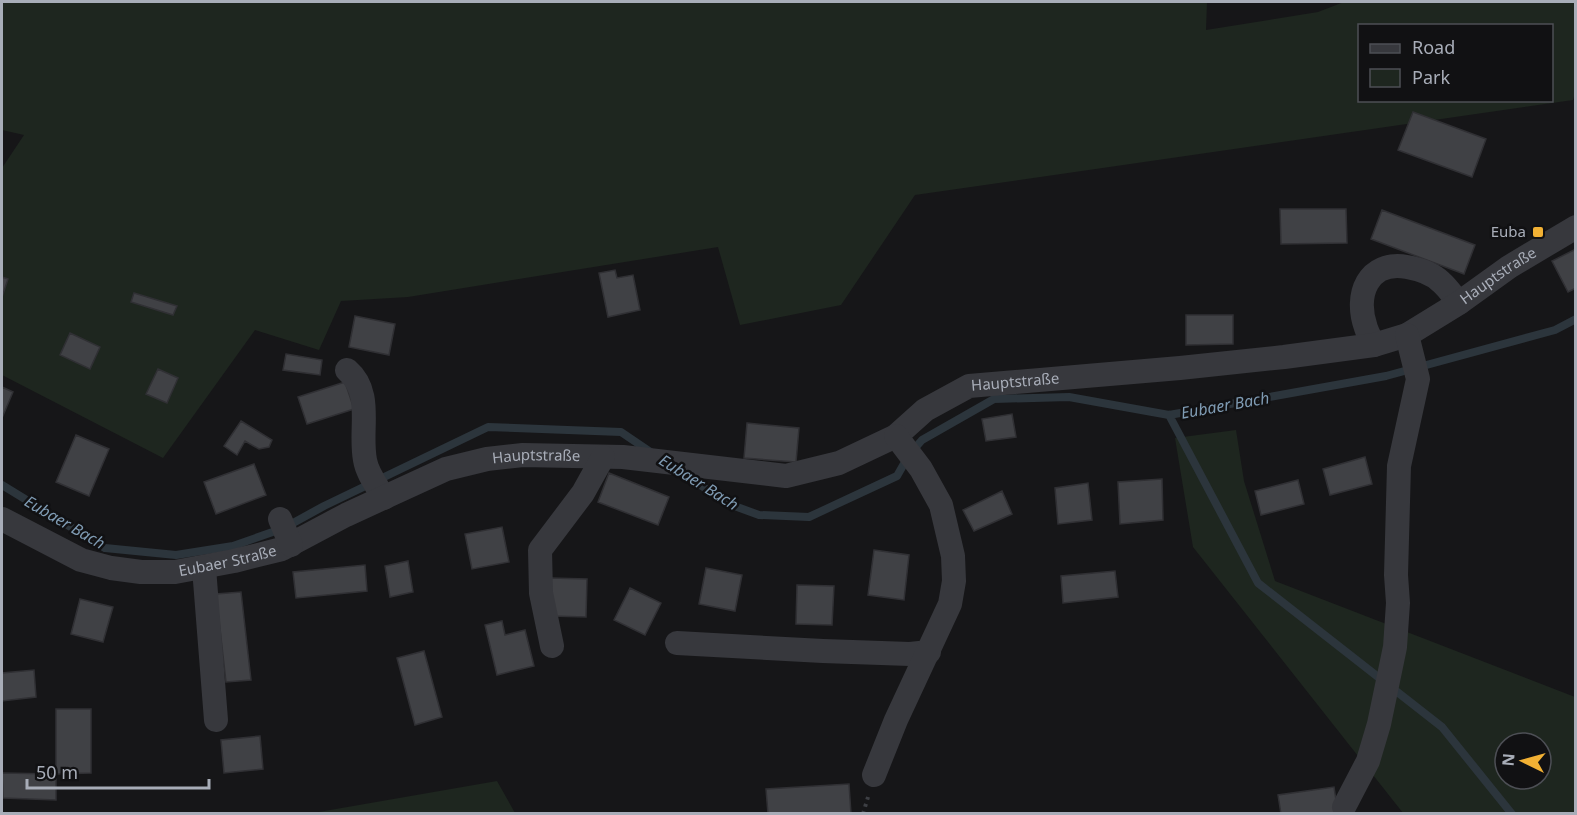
<svg xmlns="http://www.w3.org/2000/svg" width="1577" height="815" font-family="'Noto Sans',sans-serif">
<rect width="100%" height="100%" fill="#161618"/>
<path fill="#1e261f" fill-rule="evenodd" d="M2,2H1207L1206,30L1318,12L1344,2H1575L1576,90L1573,100L915,195L841,305L740,325L718,247L408,297L341,301L319,350L255,330L163,458L2,375V168L24,135L2,130ZM1360,26H1552V100H1360Z
M1236,430L1244,481L1275,581L1575,697V813H1403L1193,547L1175,438ZM1505,743H1541V779H1505Z
M497,781L515,813H313Z"/>
<g fill="none" stroke-linecap="round" stroke-linejoin="round">
<path stroke="#2c353c" stroke-width="8" d="M1169,415L1258,583L1442,727L1512,814
M679,471L729,504L759,515L809,517L897,476L909,455L922,440L994,399L1069,397L1169,415L1386,376L1555,330L1576,319
M2,485L105,548L176,555L233,546L284,528L324,506L488,427L621,432L652,453"/>
</g>
<path fill="#404145" stroke="#303034" stroke-width="1.5" d="M1413,112L1486,139L1472,177L1398,150Z
M1280,209H1346L1347,243L1281,244Z
M1382,210L1475,245L1464,274L1371,239Z
M1576,249V288L1568,292L1552,261Z
M615,270L617,278L633,275L640,310L608,317L599,273Z
M2,277L8,279L2,297Z
M134,293L177,306L173,315L131,302Z
M1186,315H1233V344L1186,345Z
M355,316L395,324L389,355L349,347Z
M70,333L100,347L90,369L60,355Z
M286,354L322,360L320,375L283,370Z
M158,369L178,378L167,403L146,394Z
M345,382L354,409L307,424L298,397Z
M2,387L13,392L2,418Z
M1012,414L1016,437L986,441L982,419Z
M241,421L272,440L269,447L259,449L245,441L237,455L224,446Z
M747,423L799,428L796,462L744,458Z
M76,435L109,449L89,496L56,482Z
M1365,457L1372,484L1330,495L1323,469Z
M254,464L266,495L216,514L204,482Z
M609,473L669,497L658,525L598,502Z
M1162,479L1163,520L1120,524L1118,482Z
M1298,480L1304,504L1261,515L1255,491Z
M1088,483L1092,520L1058,524L1055,488Z
M1002,491L1012,514L974,531L963,510Z
M502,527L509,562L472,569L465,534Z
M874,550L909,555L904,600L868,595Z
M408,561L413,592L390,597L385,566Z
M365,565L367,591L296,598L293,572Z
M706,568L742,575L735,611L699,604Z
M1115,571L1118,597L1063,603L1061,576Z
M551,578L587,579L586,617L551,616Z
M797,585L834,586L832,625L796,624Z
M630,588L661,603L645,635L614,620Z
M241,592L251,680L226,682L216,594Z
M80,599L113,607L103,642L71,634Z
M502,621L505,635L525,630L534,666L497,675L485,625Z
M424,651L442,717L415,725L397,658Z
M34,670L36,697L2,701V673Z
M56,709H91V773L56,774Z
M260,736L263,769L224,773L221,740Z
M2,773L56,774V800L3,798Z
M849,784L851,814H768L766,789Z
M1334,787L1338,814H1281L1278,795Z"/>
<g fill="none" stroke-linecap="round" stroke-linejoin="round">
<path stroke="#3d3f44" stroke-width="4" stroke-dasharray="3 4.5" stroke-linecap="butt" d="M863,814L868,797"/>
<g stroke="#37383d" stroke-width="24">
<path d="M1374,345C1371,339 1368,334 1366,328C1354,295 1368,260 1407,267C1418,269 1433,274 1441,282C1448,288 1453,296 1459,303"/>
<path d="M347,370C374,393 359,429 365,460C367,473 377,486 384,498"/>
<path id="s1" d="M2,519L81,560L111,568L141,572H175L234,561L282,549L346,515L446,469L487,459L523,455L623,457L786,476L839,463L896,436L925,410L969,386L1180,368L1284,357L1374,345L1407,335L1459,303L1509,267L1576,227"/>
<path d="M280,519L291,545"/>
<path d="M204,568L216,720"/>
<path d="M677,643L823,651L910,654L929,652"/>
<path d="M552,646L541,593L540,550L583,493L603,457"/>
<path d="M874,775L896,720L950,604L954,581L953,556L941,505L921,469L896,436"/>
<path d="M1344,807L1368,761L1379,724L1395,647L1398,603L1396,575L1399,466L1418,379L1407,335"/>
</g>
</g>
<rect fill="#f2b134" stroke="#111113" stroke-width="2" x="1532" y="226" width="12" height="12" rx="3"/>
<g text-anchor="middle" stroke-width="5" stroke-linejoin="round" paint-order="stroke">
<g font-size="15" fill="#a8adb8" stroke="#111113" text-anchor="end">
<text x="1526" y="237">Euba</text>
</g>
<g font-size="15" fill="#a8adb8" stroke="#111113">
<text dy="5" stroke="none"><textPath href="#s1" startOffset="1576">Hauptstraße</textPath></text>
<text dy="5" stroke="none"><textPath href="#s1" startOffset="1072">Hauptstraße</textPath></text>
<text dy="5" stroke="none"><textPath href="#s1" startOffset="568">Hauptstraße</textPath></text>
<text dy="5" stroke="none"><textPath href="#s1" startOffset="238">Eubaer Straße</textPath></text>
</g>
<g font-size="16" font-style="italic" fill="#7f9bb3" stroke="#111113">
<text transform="translate(1225 405) rotate(-10)" y="6">Eubaer Bach</text>
<text transform="translate(699 482) rotate(32)" y="6">Eubaer Bach</text>
<text transform="translate(65 522) rotate(30)" y="6">Eubaer Bach</text>
</g>
</g>
<rect width="1577" height="815" fill="none" stroke="#a8adb8" stroke-width="6"/>
<rect x="1358" y="24" width="195" height="78" fill="#111113" stroke="#4d4f55" stroke-width="1.5"/>
<rect x="1370" y="44" width="30" height="9" fill="#37383d" stroke="#4d4f55" stroke-width="1.5"/>
<text x="1412" y="54" font-size="18" fill="#a8adb8">Road</text>
<rect x="1370" y="69" width="30" height="18" fill="#1e261f" stroke="#4d4f55" stroke-width="1.5"/>
<text x="1412" y="84" font-size="18" fill="#a8adb8">Park</text>
<g transform="translate(1523 761) rotate(275)"><circle r="28" fill="#111113" stroke="#4d4f55" stroke-width="1.5"/>
<path d="M0-4.5L10 22L0 15L-10 22Z" fill="#f2b134"/>
<text y="-9" font-size="16" font-weight="bold" text-anchor="middle" fill="#a8adb8">N</text>
</g>
<path d="M27 779v9h182v-9" fill="none" stroke="#a8adb8" stroke-width="3"/>
<text x="36" y="779" font-size="18" fill="#a8adb8" stroke="#111113" stroke-width="4.5" paint-order="stroke">50 m</text>
</svg>
